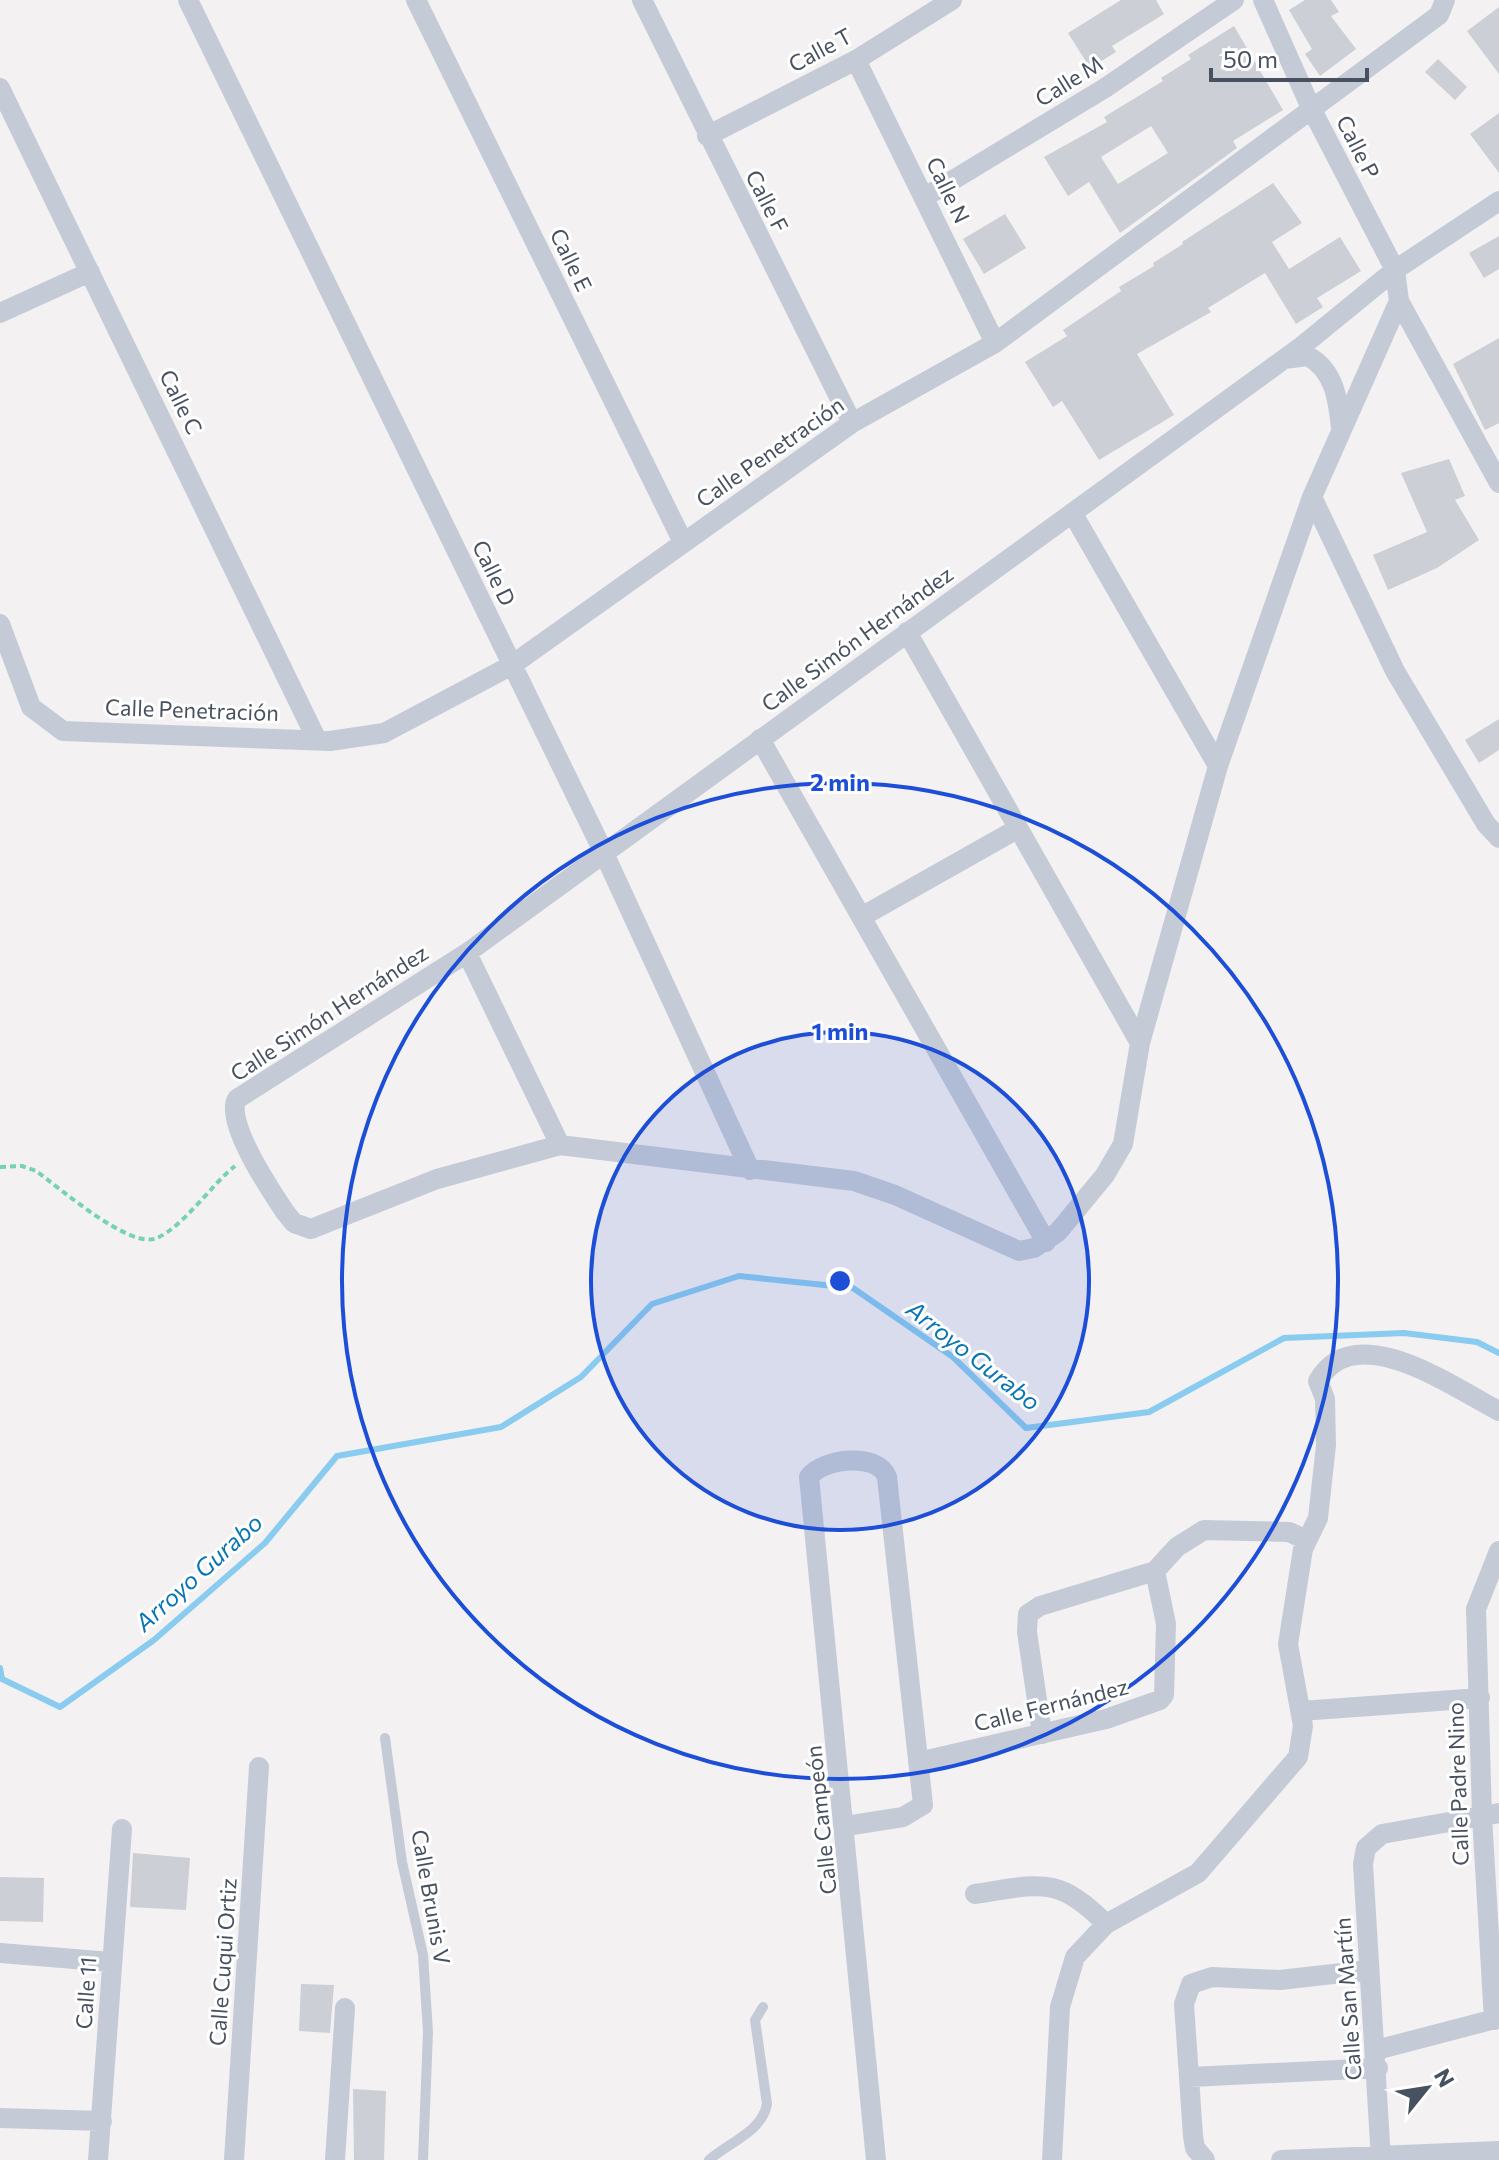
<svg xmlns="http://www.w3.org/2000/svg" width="1499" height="2160" font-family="Commissioner,sans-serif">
<rect width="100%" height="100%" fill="#f3f1f1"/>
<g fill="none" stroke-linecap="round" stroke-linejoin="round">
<path stroke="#8acbf0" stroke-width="6" d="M0,1668L2,1679L60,1707L154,1640L265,1543L337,1456L501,1427L581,1377L652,1304L739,1276L853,1288L953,1357L1026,1428L1149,1412L1284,1338L1404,1333L1477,1342L1499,1353"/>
</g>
<path fill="#cdcfd6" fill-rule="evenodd" d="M1121,0H1156L1164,14L1112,46L1116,52L1090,68L1068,33Z
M1305,0H1331L1339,12L1331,16L1356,49L1320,76L1305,54L1312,49L1289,10Z
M1499,7V74L1467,31Z
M1234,26L1283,110L1233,141L1237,148L1120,233L1089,182L1068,196L1044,157L1107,122L1104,117L1163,81L1161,78L1191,59L1188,55ZM1151,126L1168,153L1118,184L1101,157Z
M1438,59L1467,87L1455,100L1425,72Z
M1499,113V173L1470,134Z
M1273,183L1302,223L1272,242L1289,269L1340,237L1361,271L1317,298L1323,307L1296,324L1265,273L1208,308L1211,312L1137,354L1174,415L1099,460L1062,401L1053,407L1025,362L1067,336L1063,330L1121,291L1119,287L1154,266L1153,263L1183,244L1182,242Z
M1005,214L1026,248L984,274L963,239Z
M1499,236V269L1484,278L1469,253Z
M1499,338V423L1485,430L1453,364Z
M1449,459L1465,496L1455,500L1479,540L1437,568L1388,590L1373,555L1427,532L1401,473Z
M1499,719V750L1479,763L1465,740Z
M133,1853L190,1858L186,1910L130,1907Z
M0,1877L44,1878L43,1922L0,1921Z
M301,1984L334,1985L330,2033L299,2031Z
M353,2089L386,2091L384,2160H354Z"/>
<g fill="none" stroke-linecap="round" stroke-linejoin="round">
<path stroke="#75d2b2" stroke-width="4" stroke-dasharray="6 4" stroke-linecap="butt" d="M0,1167L22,1166L36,1171C60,1188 130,1250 157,1238C184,1226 211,1185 235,1166"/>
<path stroke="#c4cbd6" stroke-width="10" d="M385,1738L402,1862L423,1955L428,2032L423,2160
M709,2160C729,2142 762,2132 767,2104L755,2020L763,2007"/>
<path stroke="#c4cbd6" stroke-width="20" d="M188,0L603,851L750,1170
M416,0L683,542
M642,0L852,423
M1263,0L1311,108L1395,270L1399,301L1499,483
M856,60L995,343
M0,88L316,738
M707,136L856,60L952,0
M925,197L1105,88L1234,0
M1399,301L1312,497L1218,766L1140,1043L1123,1144L1105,1175L1058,1232L1034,1248L1019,1251L895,1195L854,1181L560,1145L437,1179L311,1229L294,1223L285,1212C271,1191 224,1121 237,1099L467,953L1302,346L1395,270L1499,201
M0,313L90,272
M1284,359L1308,356C1335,371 1338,400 1341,428
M1312,497L1395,671L1486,824L1499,838
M1073,514L1218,766
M0,624L31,707L63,731L330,741L384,733L512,665L852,423L995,343L1439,15L1445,0
M907,632L1140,1043
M760,739L1046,1242
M863,916L1017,829
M467,953L560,1145
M1301,1711L1480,1698
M1042,1734L1027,1632L1028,1614L1040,1606L1155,1571L1177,1547L1204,1530L1289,1532L1307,1540
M918,1762L1106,1719L1160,1700L1164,1695L1166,1624L1155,1571
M846,1826L903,1817L923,1805L887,1477C878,1452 823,1458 809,1477L876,2160
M975,1894C1040,1884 1057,1875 1106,1924
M0,1953L111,1962
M1494,2020L1482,1816L1476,1609L1499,1551
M1376,2050L1499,2018
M1190,2077L1378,2068
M0,2118L102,2121
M98,2160L122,1829
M234,2160L259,1767
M335,2160L345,2008
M1052,2160L1060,2007L1075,1957L1106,1924L1198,1873L1298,1757L1303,1726L1288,1644L1303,1549L1318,1518L1326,1445L1325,1399L1318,1381C1355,1316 1454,1388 1499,1411
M1205,2160L1195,2148L1193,2136L1184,2004L1191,1984L1212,1977L1280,1980L1368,1970
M1281,2160L1499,2151
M1381,2160L1363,1864L1366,1848L1382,1834L1499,1813"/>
</g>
<circle cx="840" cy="1281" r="249" fill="#1d4ed8" fill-opacity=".12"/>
<g fill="none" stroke="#1d4ed8" stroke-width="4">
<circle cx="840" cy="1281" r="249"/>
<circle cx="840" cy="1281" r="498"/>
</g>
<g text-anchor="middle" stroke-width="6" stroke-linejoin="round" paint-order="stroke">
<g font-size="22" fill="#485160" stroke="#fff">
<text transform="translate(820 50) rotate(-28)" y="8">Calle T</text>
<text transform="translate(1069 81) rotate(-32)" y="8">Calle M</text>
<text transform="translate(1358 147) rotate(63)" y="8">Calle P</text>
<text transform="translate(948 190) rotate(64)" y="8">Calle N</text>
<text transform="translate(767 201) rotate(63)" y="8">Calle F</text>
<text transform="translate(571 260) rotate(64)" y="8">Calle E</text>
<text transform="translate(181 402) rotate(64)" y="8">Calle C</text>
<text transform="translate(770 452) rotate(-35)" y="8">Calle Penetración</text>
<text transform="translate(494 573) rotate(64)" y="8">Calle D</text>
<text transform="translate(857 639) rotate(-36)" y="8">Calle Simón Hernández</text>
<text transform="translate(192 710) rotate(2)" y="8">Calle Penetración</text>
<text transform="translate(329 1013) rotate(-33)" y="8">Calle Simón Hernández</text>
<text transform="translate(1051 1705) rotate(-14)" y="8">Calle Fernández</text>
<text transform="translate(1458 1784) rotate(-92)" y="8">Calle Padre Nino</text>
<text transform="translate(821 1820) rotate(-96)" y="8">Calle Campeón</text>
<text transform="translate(431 1897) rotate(80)" y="8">Calle Brunis V</text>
<text transform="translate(223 1962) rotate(-86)" y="8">Calle Cuqui Ortiz</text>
<text transform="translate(86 1993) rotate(-86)" y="8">Calle 11</text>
<text transform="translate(1348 1999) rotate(-94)" y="8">Calle San Martín</text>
</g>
<g font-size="24" font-style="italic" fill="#0675b4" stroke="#fff">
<text transform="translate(973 1356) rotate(38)" y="8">Arroyo Gurabo</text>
<text transform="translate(199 1573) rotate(-42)" y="8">Arroyo Gurabo</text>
</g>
</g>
<circle cx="840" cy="1281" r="12" fill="#1d4ed8" stroke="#fff" stroke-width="4"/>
<g font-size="24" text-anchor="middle" font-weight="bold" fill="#1d4ed8" stroke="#fff" stroke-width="6" stroke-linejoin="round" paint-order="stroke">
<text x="840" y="791">2 min</text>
<text x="840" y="1040">1 min</text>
</g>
<g transform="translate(1427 2088) rotate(60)" stroke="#ffffff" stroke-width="6" paint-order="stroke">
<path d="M0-6L14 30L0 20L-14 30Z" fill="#485160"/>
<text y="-12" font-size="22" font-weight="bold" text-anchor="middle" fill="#485160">N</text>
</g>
<path d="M1211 68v12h156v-12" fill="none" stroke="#485160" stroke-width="4"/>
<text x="1223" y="68" font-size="24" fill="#485160" stroke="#ffffff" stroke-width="6" paint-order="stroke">50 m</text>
</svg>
